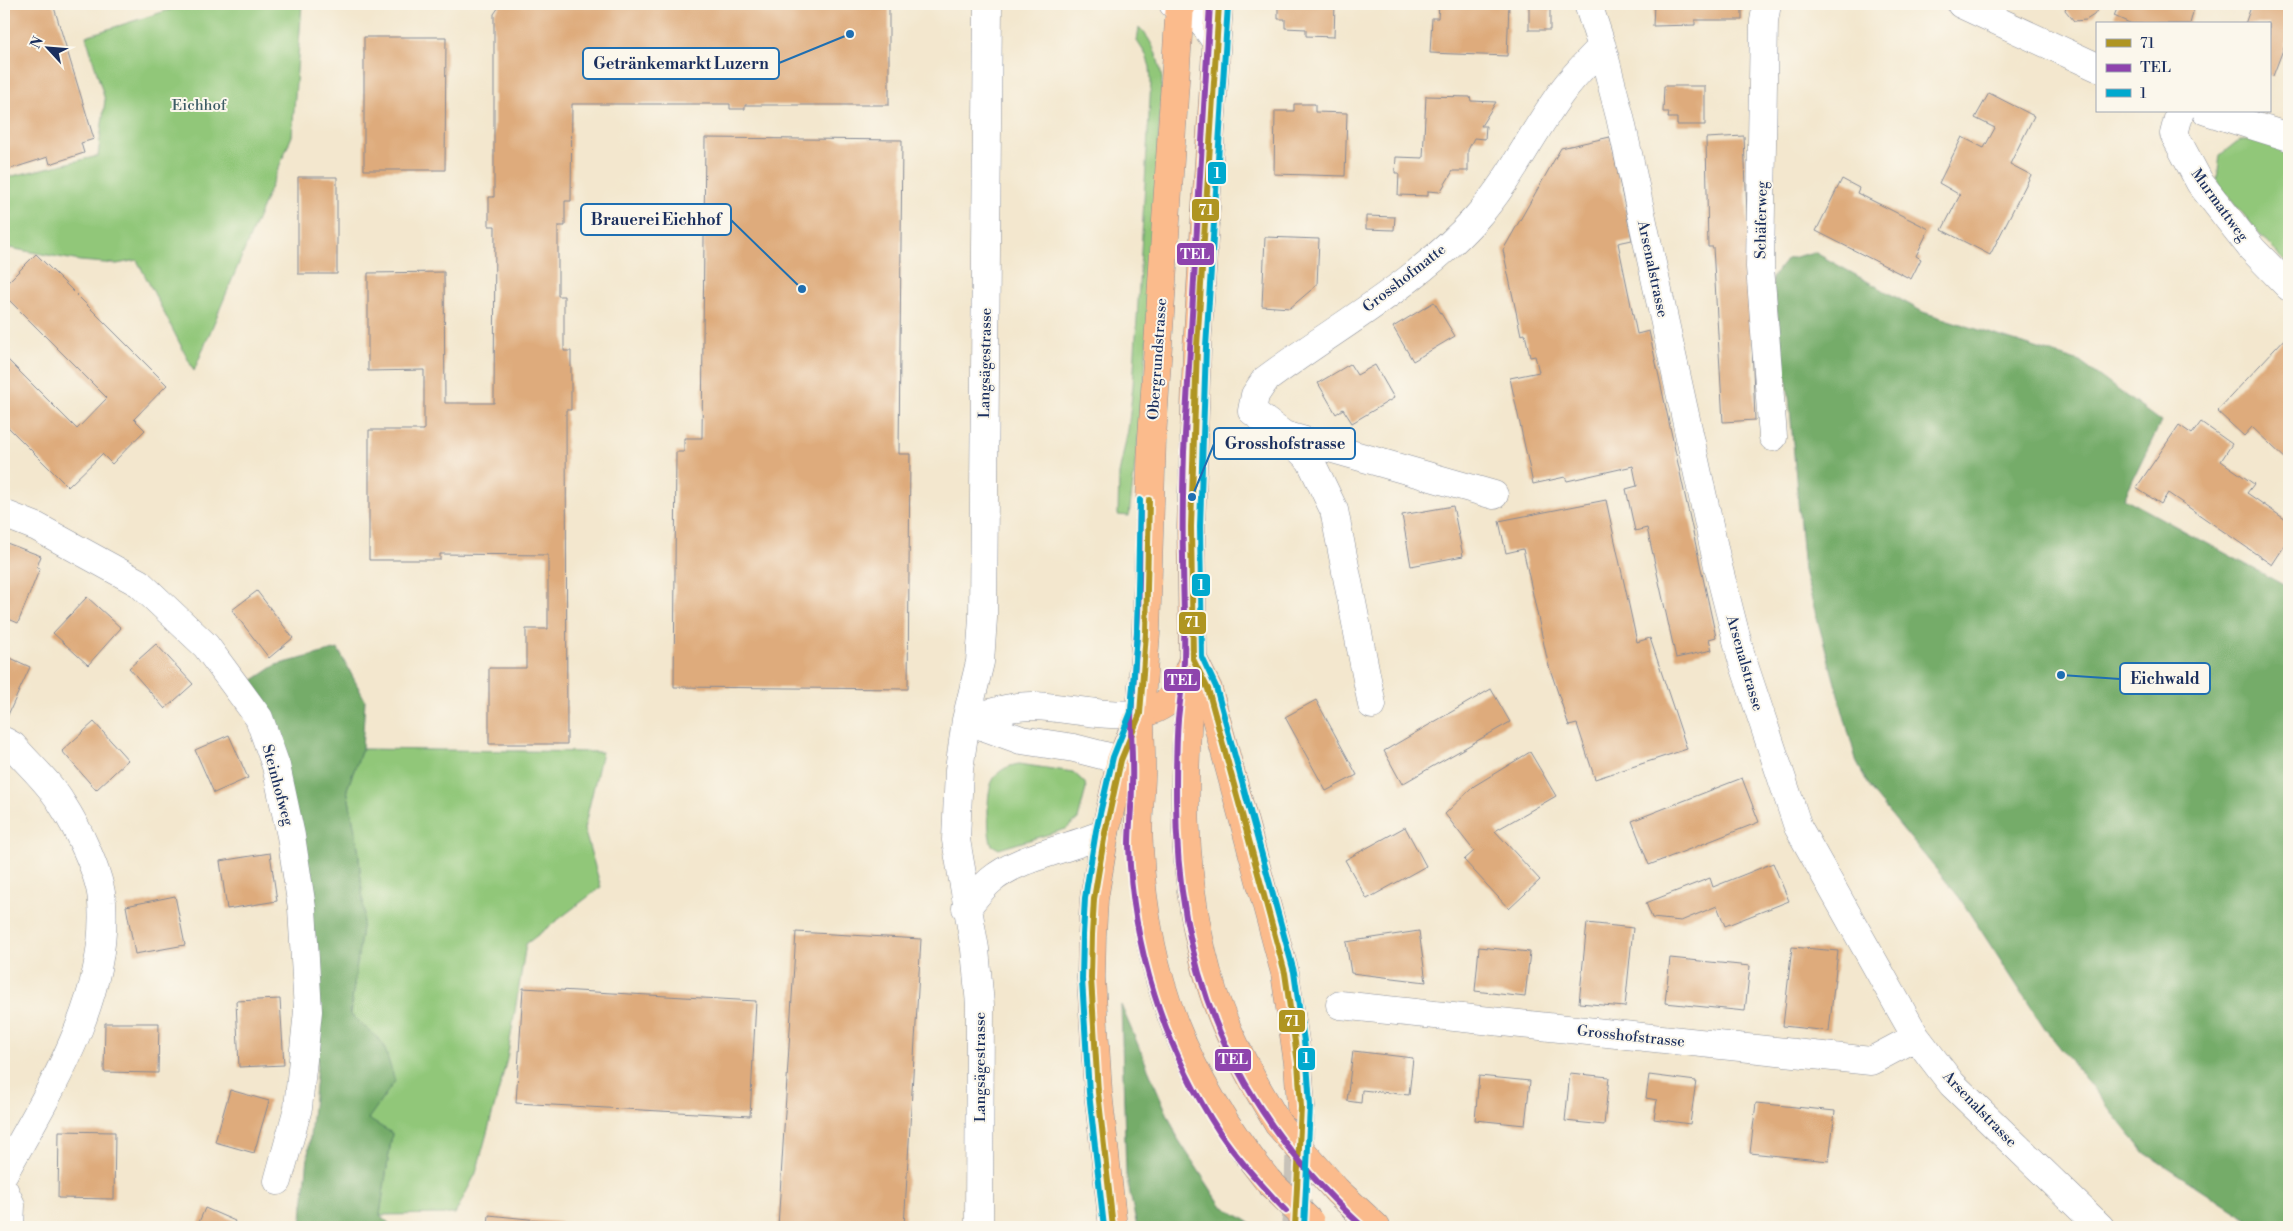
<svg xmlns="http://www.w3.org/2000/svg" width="2293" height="1231" font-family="'Libre Bodoni',serif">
<rect width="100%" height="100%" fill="#fbf7ec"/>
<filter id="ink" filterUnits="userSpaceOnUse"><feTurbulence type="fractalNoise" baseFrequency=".02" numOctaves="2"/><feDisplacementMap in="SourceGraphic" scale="10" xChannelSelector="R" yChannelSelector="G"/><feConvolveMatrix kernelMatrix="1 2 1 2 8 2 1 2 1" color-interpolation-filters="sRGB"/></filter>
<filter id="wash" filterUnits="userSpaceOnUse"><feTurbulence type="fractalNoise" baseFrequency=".0096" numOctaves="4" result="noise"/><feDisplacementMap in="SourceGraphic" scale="20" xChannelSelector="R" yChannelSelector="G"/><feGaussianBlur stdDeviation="1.12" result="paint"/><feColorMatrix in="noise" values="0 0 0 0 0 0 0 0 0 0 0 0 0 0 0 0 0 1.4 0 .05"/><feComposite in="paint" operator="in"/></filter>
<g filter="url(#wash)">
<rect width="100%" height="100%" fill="#f3e7ce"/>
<path fill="#91c779" stroke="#567b6c" d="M188,4H302L292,136L194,371L137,260L117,264L80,261L4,247V178L98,156L105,100L86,36Z
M1139,27C1154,42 1159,60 1162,79L1144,390L1129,516L1118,515L1119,474L1128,430L1133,386L1151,82L1150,67L1146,55L1137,41Z
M2239,140H2254L2289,152V265L2268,244L2220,186L2217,179L2220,155Z
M362,749L602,752L584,829L601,887L526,944L507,1059L500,1086L476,1173L455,1214L380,1215L392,1134L368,1119L383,1043L350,1014L364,913L358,847L347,789Z
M1019,764L1073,772L1085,783L1086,789L1078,819L1066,829L999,849L992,845C988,835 989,825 988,814C988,789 989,769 1019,764Z"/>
<path fill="#74ac69" stroke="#486e64" d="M1814,252L1923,312L2080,362L2161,422L2124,498L2289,588V1227H2259L2145,1153L2046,1030L1959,897L1873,793L1857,763L1804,571L1789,397L1772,278L1787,259Z
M338,649L365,700L362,749L347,789L358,847L364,913L350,1014L383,1043L395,1081L368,1119L392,1133L380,1215L393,1227H301L320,1036L315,937L243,687L276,665Z
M1121,1005L1178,1139L1221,1205L1257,1227H1137L1126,1174Z"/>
<g id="blocks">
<path fill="#deab7c" d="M4,4H53L94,139L81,143L84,153L50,164L48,157L4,171Z
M501,4H889V105H745V109H730V104H572L571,201H565V226H558V296H564V351H571V410H566L567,744H489V668H526V629H548V555L440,554V560H369V430H424V370L368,371V273L444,272L445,403H494L495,226H489V197H494V14Z
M1278,4H1335L1334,37L1306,36V29L1285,28V19H1278Z
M1439,4H1509L1507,56L1430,53L1432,18H1438Z
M1529,4H1550V30H1529Z
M1654,4H1742V20H1695V25L1653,26Z
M2067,4H2101L2094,15L2086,20L2074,21L2065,10Z
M2119,4H2195L2190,24H2132L2114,16Z
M2252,4H2289V34L2273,76L2269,75V24H2245Z
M364,37H446L445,170H364Z
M1664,86H1705V125H1677V118H1668L1669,112H1663Z
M1989,93L2034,116L2010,164L2031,175L1990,255L1942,230L1960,195L1939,183L1962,137L1984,148L1995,128L1975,118Z
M1426,96L1470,97L1471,101L1496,102L1481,126H1486L1485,139L1474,138L1468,150V171H1453L1440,192L1428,191V196L1398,195L1399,173H1395L1396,157L1423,158Z
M1294,104H1315V112L1347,113L1345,176L1274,174L1275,111H1294Z
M1744,136L1755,420L1723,422L1713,247H1708L1706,138Z
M1610,137L1632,240L1618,243L1637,334L1649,331L1716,637L1709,639L1712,650L1676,658L1647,528L1635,531L1626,489L1637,486L1633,466L1567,481L1565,477L1533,484L1510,378L1539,372L1535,356L1530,357L1525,334L1521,335L1503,250L1561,148Z
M705,138L902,140L899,454H910L908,689L674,687L676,452H684V438H702Z
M298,177H337V274H298Z
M1842,179L1859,188L1857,193L1929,229L1916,256L1921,259L1911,279L1816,231Z
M1366,216L1395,217L1394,230L1366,229Z
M1265,237L1319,239L1317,285L1290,308L1262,306Z
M36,254L167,385L134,419L145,430L112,464L102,454L68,487L4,423V356L77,429L107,398L4,295V286Z
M1434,302L1455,336L1413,361L1393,327Z
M2289,334V462L2252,427L2244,436L2217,411Z
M1350,364L1357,375L1375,365L1394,398L1352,423L1343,409L1336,414L1318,383Z
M2201,422L2232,444L2221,461L2254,484L2247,493L2289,522V539L2272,565L2168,493L2161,504L2136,488L2179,425L2192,434Z
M1606,500L1637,642L1650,638L1687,749L1595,779L1577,724L1569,726L1548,663L1523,549L1506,553L1499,521Z
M1453,506L1463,556L1411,566L1402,515Z
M4,542L41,556L37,567L40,568L18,623L4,617Z
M257,591L293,638L269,658L232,610Z
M87,597L121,628L88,665L53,633Z
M156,644L193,684L165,709L129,668Z
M4,655L30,667L7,717L4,716Z
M1491,689L1510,722L1402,784L1384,751Z
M1316,700L1357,775L1326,791L1285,717Z
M94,722L128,760L96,790L62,751Z
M229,735L248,778L214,793L195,750Z
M1530,752L1556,796L1495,831L1540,880L1509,909L1464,860L1474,851L1445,814L1474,786Z
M1742,778L1759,822L1649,865L1632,821Z
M1405,827L1426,866L1367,899L1345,860Z
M270,853L277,901L227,909L220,861Z
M1773,863L1789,901L1725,926L1717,906L1681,921L1652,918L1646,903L1710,878L1713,887Z
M175,896L185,945L135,954L126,906Z
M1587,923L1633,928L1625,1007L1579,1003Z
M1419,931L1426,982L1351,973L1346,942Z
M796,932L921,939L904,1227H778Z
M1479,947L1530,952L1525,997L1475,991Z
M1792,947L1838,951L1829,1031L1783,1026Z
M1670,958L1750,966L1745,1011L1665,1003Z
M523,988L756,1001L750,1116L516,1103Z
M280,999L284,1065L239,1067L236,1001Z
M105,1023H159L158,1073L104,1072Z
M1353,1051L1413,1058L1409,1095L1362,1090L1361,1103L1347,1101Z
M1570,1073L1609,1077L1604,1125L1565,1121Z
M1649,1075L1696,1081L1690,1124L1654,1119L1657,1100L1646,1098Z
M1479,1076L1530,1081L1525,1125L1475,1120Z
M230,1090L269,1101L254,1153L215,1142Z
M1756,1103L1835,1111L1829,1161L1750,1153Z
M59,1131L115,1132L114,1199L58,1198Z
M205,1208L235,1221L232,1227H197Z
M489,1215L596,1226V1227H488Z"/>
</g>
</g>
<g filter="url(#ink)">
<use href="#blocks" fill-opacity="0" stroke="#878b96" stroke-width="1"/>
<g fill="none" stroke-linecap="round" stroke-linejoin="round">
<path stroke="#c8c2b8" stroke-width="28" stroke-dasharray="28 14" stroke-linecap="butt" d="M1295,1227L1298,1198L1301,1107"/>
<defs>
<path id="minor" d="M1173,4C1194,10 1205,24 1216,42
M1588,4L1602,47L1620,117L1718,566L1741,656L1798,827L1916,1037L1952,1084L2100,1227
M1767,4L1764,21L1760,267L1773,437
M1961,4L2097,67
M2180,111L2174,134L2200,183L2252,249L2289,287
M2206,111L2289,137
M1286,436L1310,460L1334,510L1372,705
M1494,495L1284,435L1252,411L1255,395L1265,380C1336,327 1418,283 1477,217C1512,178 1533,130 1564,89C1576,73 1589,60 1602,47
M4,514L37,527L139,583L206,646L259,718L276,766L291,836L302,908L308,1011L298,1108L278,1181
M966,720L1021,740L1074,748L1121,760L1128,764L1138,774
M966,720C988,714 1012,705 1035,706C1070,708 1104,717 1140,714
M4,741L13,746C29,765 50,783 62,804C77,827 101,875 102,902C109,999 49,1092 4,1173
M966,908C974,899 981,889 990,881C1019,856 1070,849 1105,833
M1340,1005L1871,1061L1916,1037
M4,1190L11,1205L10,1227
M979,1227L980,1005L975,949L956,840L959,770L966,720L980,662L983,618L988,4"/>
<path id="major" d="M1193,659L1208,689L1285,973L1298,1063L1301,1107
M1140,714C1172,707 1182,689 1193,659L1191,527L1197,347L1219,4
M1113,1227L1098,1092L1091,978L1092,935L1094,899L1105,833L1121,760L1140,714L1146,633L1152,438L1180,4"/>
<path id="highway" d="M1193,659C1181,770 1179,884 1213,992C1224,1026 1240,1057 1257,1088
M1140,714C1140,736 1142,758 1141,779C1140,802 1137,824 1139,847C1145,979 1186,1079 1268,1181
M1337,1191L1376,1227"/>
</defs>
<use href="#minor" stroke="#878b96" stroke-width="29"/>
<use href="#major" stroke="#878b96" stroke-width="29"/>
<use href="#highway" stroke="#878b96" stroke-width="29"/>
<use href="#minor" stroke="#fff" stroke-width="28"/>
<use href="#major" stroke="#fbbb8c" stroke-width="28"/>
<use href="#highway" stroke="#fbbb8c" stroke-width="28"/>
<defs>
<path id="highway-bridge" d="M1257,1088L1278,1124L1337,1191
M1268,1181L1310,1222"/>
</defs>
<use href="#highway-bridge" stroke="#878b96" stroke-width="29" stroke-linecap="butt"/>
<use href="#highway-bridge" stroke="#fbbb8c" stroke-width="28"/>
<defs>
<path id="bus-1" d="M1219,4L1197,347L1191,527L1193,659L1208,689L1285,973L1298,1063L1301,1107L1295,1227
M1113,1227L1098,1092L1091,978L1092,935L1094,899L1105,833L1121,760L1140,714L1146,633L1149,500"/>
<path id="bus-2" d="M1210,4L1184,452C1183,487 1182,522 1183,556C1183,591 1185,626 1184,661C1183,680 1180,700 1178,719C1176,744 1176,769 1176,794C1175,971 1232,1109 1363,1227
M1140,502C1139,544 1140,587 1137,630C1136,660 1132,690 1131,720C1131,742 1133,763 1132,785C1132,805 1129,825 1129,845C1132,946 1164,1048 1220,1133C1239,1161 1262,1186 1286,1211"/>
<path id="bus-3" d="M1228,5L1206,347L1200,527L1202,657L1216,687L1294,972L1307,1062L1310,1106L1304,1227
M1104,1227L1089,1093L1082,979L1083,935L1085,898L1096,831L1113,757L1131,712L1137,633L1140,500"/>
</defs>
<use href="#bus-1" stroke="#fbf7ec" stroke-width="10"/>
<use href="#bus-2" stroke="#fbf7ec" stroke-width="10"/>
<use href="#bus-3" stroke="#fbf7ec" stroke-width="10"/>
<use href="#bus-1" stroke="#af9521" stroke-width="6"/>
<use href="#bus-2" stroke="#8e44ad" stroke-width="6"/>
<use href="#bus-3" stroke="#00a9ce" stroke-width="6"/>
</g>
</g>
<g text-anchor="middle" stroke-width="4" stroke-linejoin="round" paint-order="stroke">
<g font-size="15" fill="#3e5d66" stroke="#fbf7ec">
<text x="199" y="110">Eichhof</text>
</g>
<g font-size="15" fill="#1b2f5e" stroke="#fbf7ec">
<text transform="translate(2220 205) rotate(54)" y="5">Murmattweg</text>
<text transform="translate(1761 220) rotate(-89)" y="5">Schäferweg</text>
<text transform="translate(1653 269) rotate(78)" y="5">Arsenalstrasse</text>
<text transform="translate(1404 278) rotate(-38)" y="5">Grosshofmatte</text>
<text transform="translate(1157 359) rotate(-86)" y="5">Obergrundstrasse</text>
<text transform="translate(985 363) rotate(-89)" y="5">Langsägestrasse</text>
<text transform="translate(1745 663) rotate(74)" y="5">Arsenalstrasse</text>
<text transform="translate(278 785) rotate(75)" y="5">Steinhofweg</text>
<text transform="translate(1631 1036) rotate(6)" y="5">Grosshofstrasse</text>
<text transform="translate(980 1067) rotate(-90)" y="5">Langsägestrasse</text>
<text transform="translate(1980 1109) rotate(46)" y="5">Arsenalstrasse</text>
</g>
</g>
<path fill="none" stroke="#1f6fb2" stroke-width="2" d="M850 34L779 63M802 289L731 220M1192 497L1214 444M2061 675L2120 679"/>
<g fill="#1f6fb2" stroke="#fbf7ec" stroke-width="2">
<circle cx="850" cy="34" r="5"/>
<circle cx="802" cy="289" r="5"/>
<circle cx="1192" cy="497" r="5"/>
<circle cx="2061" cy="675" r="5"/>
</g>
<g fill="#fbf7ec" stroke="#1f6fb2" stroke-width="2">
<rect x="583" y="48" width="196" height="31" rx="5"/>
<rect x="581" y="204" width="150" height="31" rx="5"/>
<rect x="1214" y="428" width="141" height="31" rx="5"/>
<rect x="2120" y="663" width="90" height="31" rx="5"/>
</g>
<g font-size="16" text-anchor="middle" font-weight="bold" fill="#1b2f5e">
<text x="681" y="69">Getränkemarkt Luzern</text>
<text x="656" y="225">Brauerei Eichhof</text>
<text x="1285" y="449">Grosshofstrasse</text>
<text x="2165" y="684">Eichwald</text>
</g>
<g stroke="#fbf7ec" stroke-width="2">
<rect x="1207" y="161" width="20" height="24" rx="5" fill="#00a9ce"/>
<rect x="1191" y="198" width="29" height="24" rx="5" fill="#af9521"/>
<rect x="1176" y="242" width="39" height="24" rx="5" fill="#8e44ad"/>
<rect x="1191" y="573" width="20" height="24" rx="5" fill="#00a9ce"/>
<rect x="1178" y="611" width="29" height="24" rx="5" fill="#af9521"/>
<rect x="1163" y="668" width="38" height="24" rx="5" fill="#8e44ad"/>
<rect x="1278" y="1009" width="28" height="24" rx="5" fill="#af9521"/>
<rect x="1297" y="1047" width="19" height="24" rx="5" fill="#00a9ce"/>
<rect x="1214" y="1048" width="38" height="24" rx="5" fill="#8e44ad"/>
</g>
<g font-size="14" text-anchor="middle" font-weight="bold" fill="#fff">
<text x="1217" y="178">1</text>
<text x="1206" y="215">71</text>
<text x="1195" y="259">TEL</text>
<text x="1201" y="590">1</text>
<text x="1192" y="627">71</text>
<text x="1182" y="685">TEL</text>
<text x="1292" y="1026">71</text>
<text x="1306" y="1063">1</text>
<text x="1233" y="1064">TEL</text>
</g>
<rect width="2293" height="1231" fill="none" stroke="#fbf7ec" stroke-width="20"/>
<rect x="2096" y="22" width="175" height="90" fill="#fbf7ec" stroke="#a1a7b3"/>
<rect x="2106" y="39" width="25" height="8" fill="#af9521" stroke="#a1a7b3"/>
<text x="2140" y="48" font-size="15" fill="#1b2f5e">71</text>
<rect x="2106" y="64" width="25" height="8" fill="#8e44ad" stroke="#a1a7b3"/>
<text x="2140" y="72" font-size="15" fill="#1b2f5e">TEL</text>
<rect x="2106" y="89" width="25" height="8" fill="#00a9ce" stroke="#a1a7b3"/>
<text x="2140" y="98" font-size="15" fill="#1b2f5e">1</text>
<g transform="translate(48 48) rotate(296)" stroke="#fbf7ec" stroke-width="4" paint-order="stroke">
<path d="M0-4L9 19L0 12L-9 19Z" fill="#1b2f5e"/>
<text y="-8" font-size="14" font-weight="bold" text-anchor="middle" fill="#1b2f5e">N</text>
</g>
</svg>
